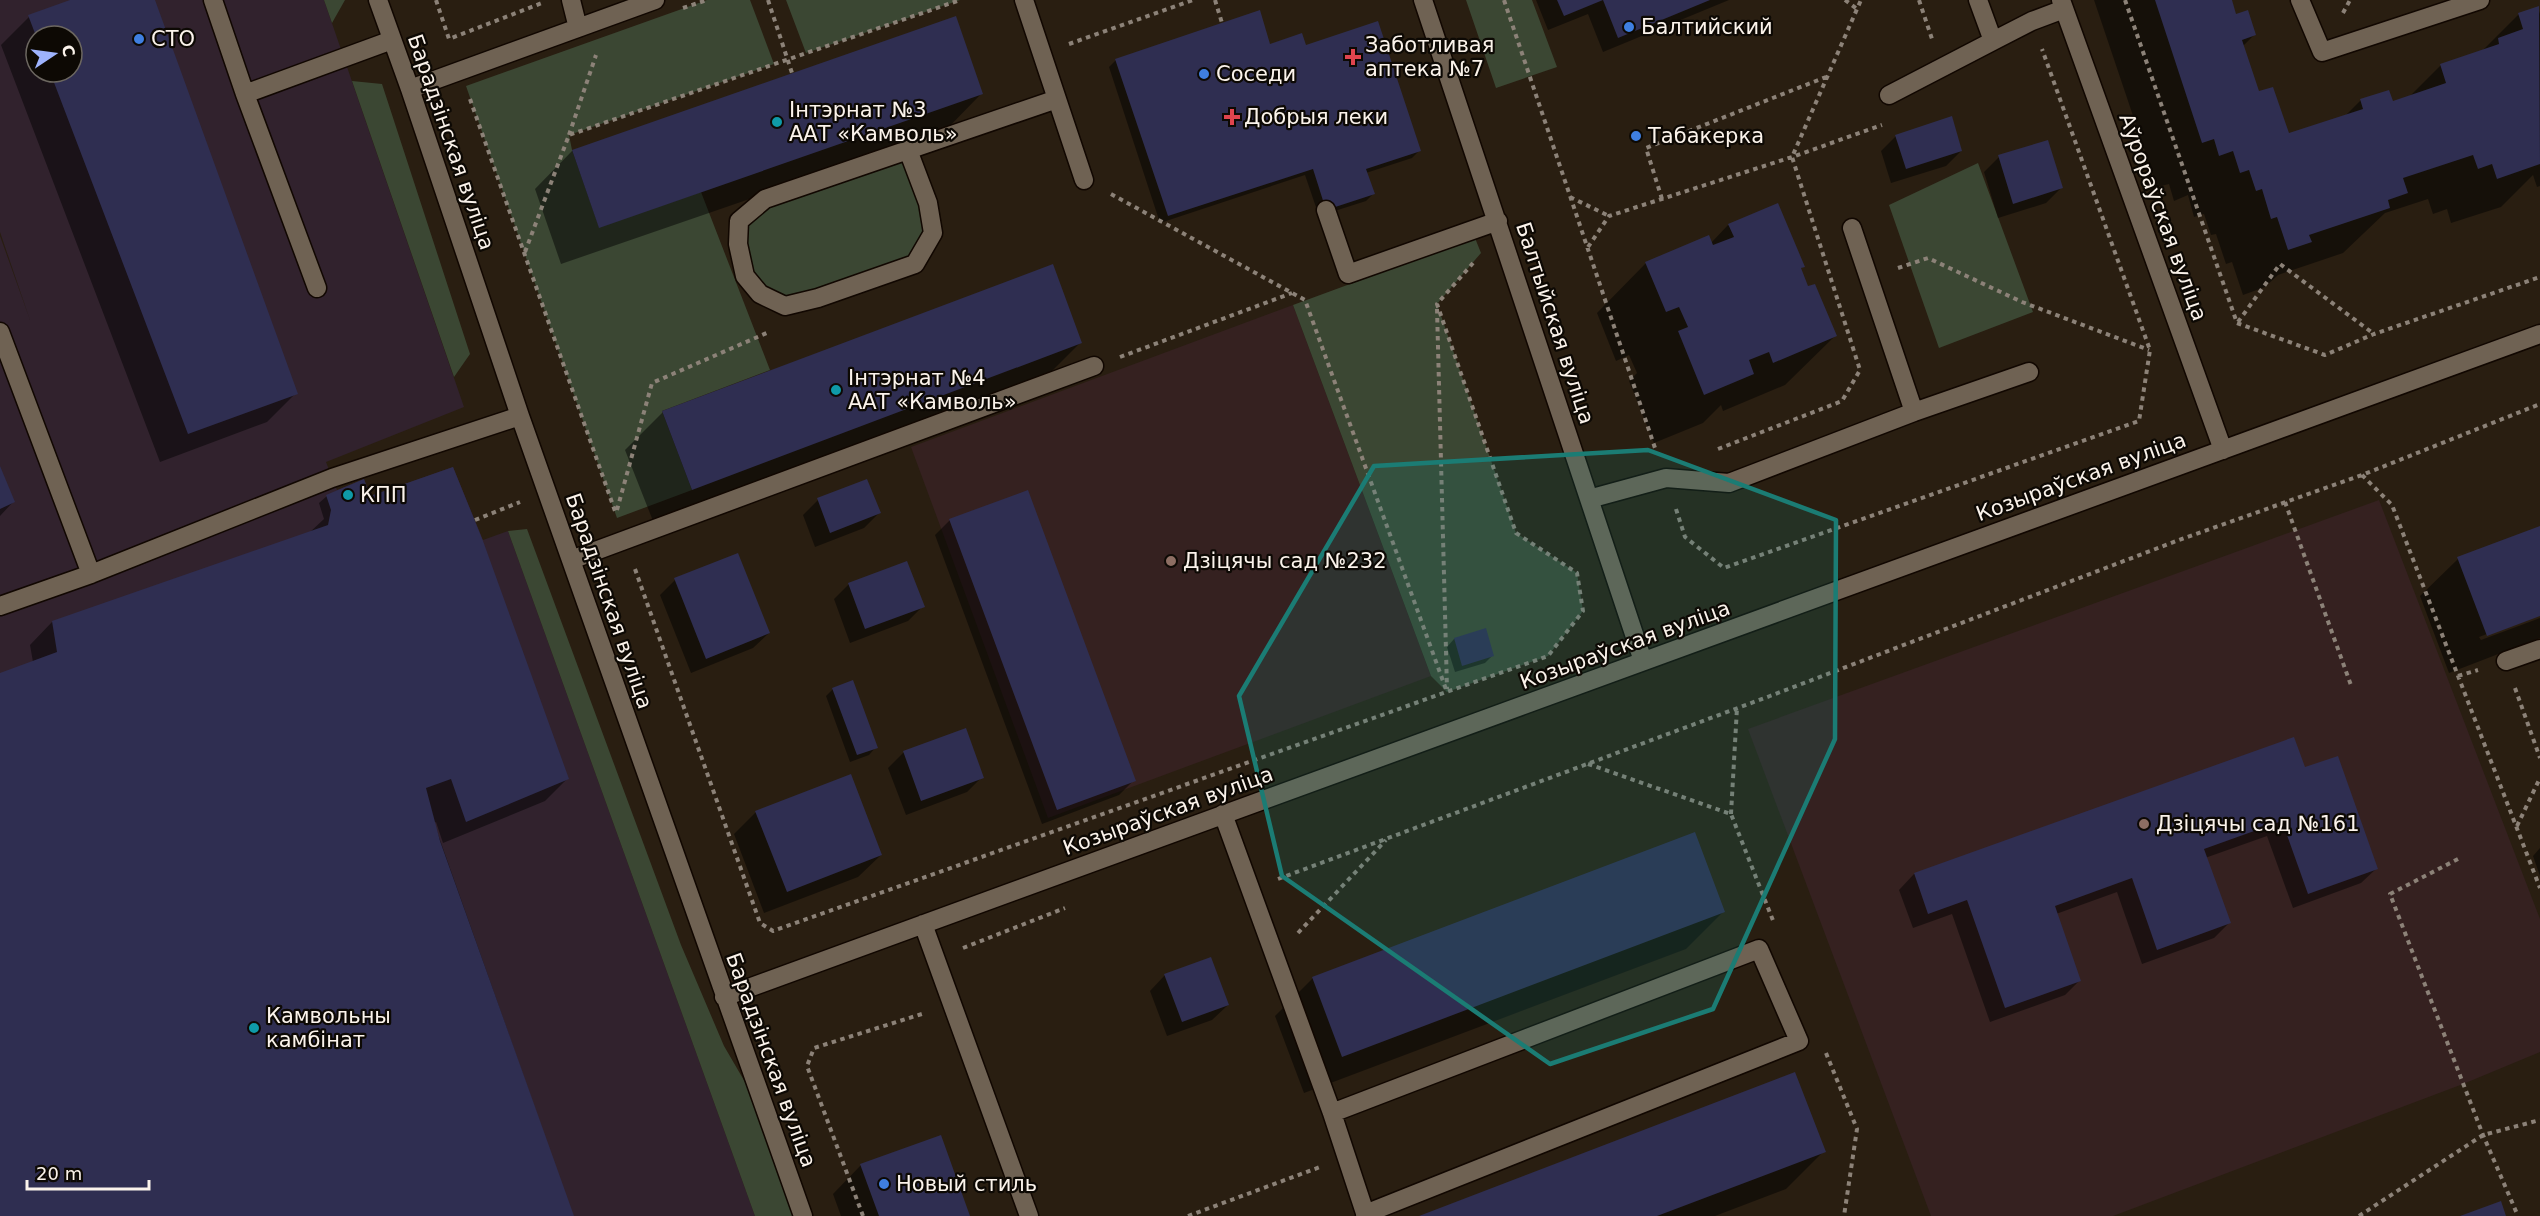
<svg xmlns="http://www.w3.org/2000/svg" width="2540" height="1216" font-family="'DejaVu Sans',sans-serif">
<rect width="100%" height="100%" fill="#291e11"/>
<path fill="#31222d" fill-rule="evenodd" d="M0,0H324L464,407L326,462L337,490L364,479L371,496L453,467L483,540L508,531L755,1216H0V236L30,320L0,232ZM36,36H72V72H36Z"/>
<path fill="#352120" d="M1293,305L1431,676L1048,818L911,447Z
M2379,500L2540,919V1052L2463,1084L2113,1216H1931L1748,729Z"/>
<path fill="#3b4733" d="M324,0H345L332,23Z
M707,0H750L774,64L569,135L572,150L599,227L701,192L770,370L662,411L692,490L617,518L466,86Z
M786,0H960L806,53Z
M1466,0H1532L1557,67L1496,88Z
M352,81L382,84L470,354L454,377Z
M903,161L919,205L924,231L909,256L815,289L786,296L766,287L753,271L747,243L748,225L769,208Z
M1978,163L2033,312L1939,348L1889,205Z
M1475,238L1481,253L1437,304L1516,533L1577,573L1583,611L1548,656L1447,692L1431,676L1293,305Z
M527,529L681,945L724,1046L763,1113L799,1216H755L508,531Z"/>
<path fill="#0007" fill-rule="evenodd" d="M75,0H153L296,393L267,422L160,462L1,45L29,17ZM36,36H72V72H36Z
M1536,0H1729L1603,52L1588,14L1548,30Z
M2094,0H2230L2235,16L2254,35L2242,47L2258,93L2288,135L2345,116L2361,100L2392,102L2409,97L2441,65L2481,52L2519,14L2538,8L2540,14V186L2537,187L2533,175L2501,207L2451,223L2447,209L2433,214L2428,199L2385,213L2343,253L2278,275L2265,287L2243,295L2232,262L2226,264L2216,234L2211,235L2204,214L2194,217L2188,195L2174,201L2169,184L2157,187Z
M1269,46L1305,47L1420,150L1412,158L1366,173L1373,194L1366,201L1319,216L1305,175L1160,223L1109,67L1116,60Z
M981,94L944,132L561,264L535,189L572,151Z
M1896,136L1961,151L1946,166L1891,183L1881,151Z
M1999,157L2061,188L2046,203L1998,218L1984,172Z
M1728,225L1803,266L1800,269L1808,288L1835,336L1785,385L1723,411L1721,405L1703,423L1654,443L1629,381L1637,373L1629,355L1616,361L1597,313L1646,263L1711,243Z
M1080,343L1043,380L655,526L625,450L663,412Z
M0,469L13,502L0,516Z
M327,496H369L567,779L545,801L443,843L436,822L434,823L573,1216H0V675L33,662L30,645L52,622L309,533L324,519L319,503Z
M818,500L879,513L864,528L815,547L803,515Z
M950,520L1134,780L1119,795L1042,824L935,535Z
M2540,527V614L2479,637L2481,640L2540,618V638L2449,673L2420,596L2458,559Z
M675,580L769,633L753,648L691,673L660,595Z
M849,584L923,606L908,621L850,643L834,599Z
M1485,630L1493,655L1485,663L1455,672L1447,647L1454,639Z
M833,689L876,747L869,755L850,762L826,696Z
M965,730L982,777L967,792L906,815L888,768L903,753Z
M2293,739L2304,769L2377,868L2361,883L2293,908L2267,836L2205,858L2229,923L2214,938L2142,964L2117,892L2056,914L2080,980L2065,995L1990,1022L1952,914L1913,928L1899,890L1914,874Z
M756,812L881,855L858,877L764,913L734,834Z
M2540,848V876L2533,856Z
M1724,911L1686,949L1304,1093L1275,1016L1313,978Z
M1165,975L1228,1005L1212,1020L1167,1036L1150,991Z
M1824,1151L1786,1189L1715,1216H1423Z
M861,1165L968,1216H841L833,1194Z"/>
<path fill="#2f2e51" d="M70,0H155L298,394L188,434L50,72H72V36H36L28,15Z
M1557,0H1710L1618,38L1603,0L1564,16Z
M2155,0H2232L2236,14L2248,10L2256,35L2242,40L2259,91L2273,87L2289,133L2363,109L2360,99L2389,90L2393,101L2446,83L2440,64L2499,44L2498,38L2523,29L2518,13L2539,6L2540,164L2497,179L2492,164L2478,169L2473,155L2403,178L2408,193L2388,200L2390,208L2309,235L2312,242L2288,250L2277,217L2271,219L2262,189L2256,191L2249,170L2240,173L2233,151L2219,156L2214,139L2202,143Z
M1260,10L1270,44L1302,33L1306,45L1378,21L1421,151L1366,169L1375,194L1326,210L1313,169L1168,216L1115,59Z
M956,16L983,94L599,228L572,150Z
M1952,116L1962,151L1906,169L1895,135Z
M2048,140L2063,188L2013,204L1998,155Z
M1778,203L1805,267L1801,268L1808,286L1815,284L1837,336L1773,363L1769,352L1749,360L1754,374L1704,395L1678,331L1688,327L1679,307L1666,312L1645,262L1709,235L1713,245L1734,237L1728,224Z
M1053,264L1082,343L692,490L662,411Z
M0,466L15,502L0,509Z
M453,467L483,541L569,779L466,822L451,779L426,788L440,841L574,1216H0V673L57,652L52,621L328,525L331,510L326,495L364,479L370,496Z
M867,479L881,513L830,533L817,498Z
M1028,490L1136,781L1057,810L949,519Z
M2540,526V616L2487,636L2457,557Z
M738,553L770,633L706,659L674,578Z
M907,561L925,607L865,629L848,583Z
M1486,628L1494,656L1462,666L1454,638Z
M853,680L878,748L857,755L832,688Z
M966,728L984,778L921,801L903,751Z
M2294,737L2305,767L2338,756L2378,869L2308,894L2282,821L2204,849L2231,923L2157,950L2132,878L2055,906L2081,981L2005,1008L1967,900L1928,914L1914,873Z
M851,774L882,855L787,892L755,811Z
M1695,832L1725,912L1342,1057L1312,977Z
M1211,957L1229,1005L1182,1022L1164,974Z
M1795,1072L1826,1152L1657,1216H1419Z
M941,1135L970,1216H879L860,1164Z
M2501,1201L2506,1216H2460Z"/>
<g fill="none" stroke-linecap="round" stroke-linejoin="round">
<defs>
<path id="minor" d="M213,0L245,94
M378,0L410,89L520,416L803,1216
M571,0L578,28
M1024,0L1084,180
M1423,0L1643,661
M2061,0L2223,450
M2300,0L2322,52L2480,0
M1993,41L2032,21L2064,9
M410,89L655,0
M1889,95L1993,41L1978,0
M908,150L928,203L933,233L915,264L818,298L785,306L760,294L745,276L738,244L739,221L765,199L1057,99
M1326,210L1348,274L1498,221
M1852,228L1914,412
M317,288L245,94L392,40
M0,332L91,574
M1589,499L1666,478L1729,483L1914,412L2029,372
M571,560L1094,366
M0,606L91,574L332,478L520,416
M2506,661L2540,649
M1223,814L1332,1113L1366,1216
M923,924L1029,1216
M724,997L2540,334
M1332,1113L1759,949L1799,1041L1365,1214"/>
</defs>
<use href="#minor" stroke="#110701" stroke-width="21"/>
<path stroke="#8c8278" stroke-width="4" stroke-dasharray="4.5 4.5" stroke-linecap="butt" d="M436,0L449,39L542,3
M768,0L792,73
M1215,0L1222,23
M1504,0L1656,451
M1845,0L1857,9
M1919,0L1932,39
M2125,0L2237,323
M683,8L707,0
M2343,13L2350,0
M1069,44L1193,0
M470,99L615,511
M569,135L596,55
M1111,194L1305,300L1447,692
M1570,197L1609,216
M1662,199L1646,148L1826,77
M1588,247L1609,216L1792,157L1882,125
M525,252L569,135L960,0
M1898,268L1928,258L2022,302L2149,350
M1437,309L1447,689
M2238,322L2280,264L2374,334
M2237,323L2325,355L2374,334L2540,277
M1120,357L1292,293
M1718,449L1842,401L1860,370L1792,157L1861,0
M2362,475L2392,505L2540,888
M2285,502L2352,688
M1676,509L1685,537L1724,568L2139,421L2150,350L2042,49
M617,510L652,383L769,332
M475,520L520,502
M635,569L760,923L773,931L1548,656L1583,611L1577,573L1516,533L1437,304L1473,263
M2458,676L2478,670
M2515,688L2540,758
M1588,764L1731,814L1774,923
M1731,814L1737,708
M2517,826L2540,778
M2458,859L2390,894L2483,1135L2518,1216
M1278,879L1770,696L2179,540L2362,475L2540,404
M1298,933L1386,840
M963,948L1065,908
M1826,1053L1857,1129L1844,1216
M863,1216L807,1066L814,1048L925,1013
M1188,1216L1320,1167
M2359,1216L2483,1135L2540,1120"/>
<use href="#minor" stroke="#6f6253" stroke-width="18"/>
</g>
<path fill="#1b7c74" fill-opacity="0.2" stroke="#1b7c74" stroke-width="4.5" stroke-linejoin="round" d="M1648,450L1836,520L1835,739L1713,1009L1550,1064L1282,876L1239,696L1374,466Z"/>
<g fill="#3f7fe0" stroke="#0d0904" stroke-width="2">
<circle cx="1629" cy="27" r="6"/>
<circle cx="139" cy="39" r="6"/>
<circle cx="1204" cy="74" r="6"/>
<circle cx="1636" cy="136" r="6"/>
<circle cx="884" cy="1184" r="6"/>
</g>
<g fill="#e0444e" stroke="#0d0904" stroke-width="2">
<path d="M1350 48h6v6h6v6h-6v6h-6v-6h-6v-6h6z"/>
<path d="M1229 108h6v6h6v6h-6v6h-6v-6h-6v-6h6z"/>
</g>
<g fill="#0f9aa8" stroke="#0d0904" stroke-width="2">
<circle cx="777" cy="122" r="6"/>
<circle cx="836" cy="390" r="6"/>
<circle cx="348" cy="495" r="6"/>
<circle cx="254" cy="1028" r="6"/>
</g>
<g fill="#8d6e63" stroke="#0d0904" stroke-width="2">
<circle cx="1171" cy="561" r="6"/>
<circle cx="2144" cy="824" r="6"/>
</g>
<g text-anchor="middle" stroke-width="4.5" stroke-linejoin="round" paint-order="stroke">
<g font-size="21" fill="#fbf3eb" stroke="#0d0904" text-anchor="start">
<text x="1641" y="34">Балтийский</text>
<text x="151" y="46">СТО</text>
<text x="1365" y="52">Заботливая<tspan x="1365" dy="24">аптека №7</tspan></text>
<text x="1216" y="81">Соседи</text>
<text x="789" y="117">Інтэрнат №3<tspan x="789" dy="24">ААТ «Камволь»</tspan></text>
<text x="1244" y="124">Добрыя леки</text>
<text x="1648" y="143">Табакерка</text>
<text x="848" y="385">Інтэрнат №4<tspan x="848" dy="24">ААТ «Камволь»</tspan></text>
<text x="360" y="502">КПП</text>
<text x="1183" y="568">Дзіцячы сад №232</text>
<text x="2156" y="831">Дзіцячы сад №161</text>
<text x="266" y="1023">Камвольны<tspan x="266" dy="24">камбінат</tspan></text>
<text x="896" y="1191">Новый стиль</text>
</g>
<g font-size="21" fill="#fbf3eb" stroke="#0d0904">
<text transform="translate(451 142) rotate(71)" y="7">Барадзінская вуліца</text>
<text transform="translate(2163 217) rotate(70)" y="7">Аўрораўская вуліца</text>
<text transform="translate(1555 323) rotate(72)" y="7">Балтыйская вуліца</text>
<text transform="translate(2081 477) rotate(-20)" y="7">Козыраўская вуліца</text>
<text transform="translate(609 601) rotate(71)" y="7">Барадзінская вуліца</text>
<text transform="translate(1625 645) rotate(-20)" y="7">Козыраўская вуліца</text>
<text transform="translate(1168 811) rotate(-20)" y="7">Козыраўская вуліца</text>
<text transform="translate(771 1060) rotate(70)" y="7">Барадзінская вуліца</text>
</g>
</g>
<g transform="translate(54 54) rotate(77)"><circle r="28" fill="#0d0904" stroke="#6c6760" stroke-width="1.5"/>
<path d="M0-4.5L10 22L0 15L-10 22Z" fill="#9eb3fd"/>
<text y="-9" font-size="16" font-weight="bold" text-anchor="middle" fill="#fbf3eb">С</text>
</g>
<path d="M27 1180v9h122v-9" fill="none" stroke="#fbf3eb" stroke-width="3"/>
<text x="36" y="1180" font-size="18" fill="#fbf3eb" stroke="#0d0904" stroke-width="4.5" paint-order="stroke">20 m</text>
</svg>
